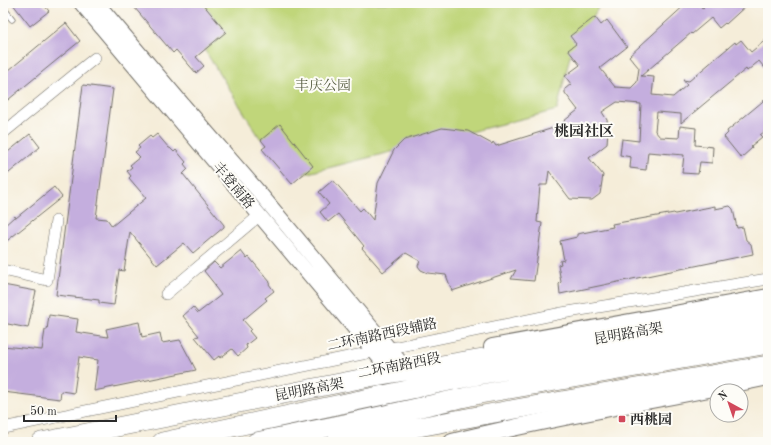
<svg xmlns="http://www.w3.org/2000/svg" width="771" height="445" font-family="'Old Standard TT','Noto Serif SC',serif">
<rect width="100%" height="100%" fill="#fdfcf7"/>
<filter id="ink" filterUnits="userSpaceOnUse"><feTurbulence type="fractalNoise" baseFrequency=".025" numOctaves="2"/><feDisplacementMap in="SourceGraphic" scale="8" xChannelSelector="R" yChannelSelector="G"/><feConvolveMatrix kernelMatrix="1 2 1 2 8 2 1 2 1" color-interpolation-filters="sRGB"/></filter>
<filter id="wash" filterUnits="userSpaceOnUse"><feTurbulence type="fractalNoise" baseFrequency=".012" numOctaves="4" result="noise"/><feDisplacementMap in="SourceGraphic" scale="16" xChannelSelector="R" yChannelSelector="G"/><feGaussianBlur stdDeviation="0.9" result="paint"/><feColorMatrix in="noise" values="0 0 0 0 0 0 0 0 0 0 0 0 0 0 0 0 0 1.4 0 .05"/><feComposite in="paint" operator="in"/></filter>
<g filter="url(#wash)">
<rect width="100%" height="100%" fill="#f5edd9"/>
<path fill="#c0d67a" stroke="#768052" d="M175,3H601L570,56L557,110L296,176L260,138Z"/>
<g id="blocks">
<path fill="#c4aede" d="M12,3H42L49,11L30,26Z
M140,3H202L226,32L196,57L204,66L196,73L176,50L173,53L134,7Z
M687,3H698L703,9L709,3H749L726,24L725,23L719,28L711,18L692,34L691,33L641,76L654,77L652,95L673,97L687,85L683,80L689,81L735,42L736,44L741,40L751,52L768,38V72L759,61L747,71L746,69L681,123V114L657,112L655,131L660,137L679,138L680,126L696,128L695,145L713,147L712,163L700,162L698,174L682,173L684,155L648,152L646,170L630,168L631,157L620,155L622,139L639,141L641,104L617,102L602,112L607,120L608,127L607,144L589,158L603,175L600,194L592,200L570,199L549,171L547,185H540L537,222L542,223L534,281L511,279L516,270L452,291L446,275L428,273L421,270L418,266L420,261L406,253L383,272L362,248L364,246L338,214L328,222L320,212L329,204L319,192L333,180L360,211L363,208L373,220L378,183L394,150L404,140L442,128L468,131L492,144L493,142L496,146L563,125L564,121L578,110L565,93V89L571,84L565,76L580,65L568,50L576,44L570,36L595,17L601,25L607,20L627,47L600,68L615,87L631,88L637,82L639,68L629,56Z
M66,23L80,41L3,104V75Z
M83,85L113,89L96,218L107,219L112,226L146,198L129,178L131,176L127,171L132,167L130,165L140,157L135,152L140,148L138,146L150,136L152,138L157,134L169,148H170L174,152L176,150L186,162L184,164L188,169L183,174L224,225V227L193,253L184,243L157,265L130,232L124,271L119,270L114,305L99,303V300L56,295Z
M768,97V129L760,135L762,137L751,146L752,148L741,158L724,137L728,133L727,131Z
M280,124L313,166L292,184L262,149L266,146L261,140Z
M30,134L40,147L3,178V156Z
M54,187L62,197L3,244V227L15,216L16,218Z
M715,206V209L730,206L733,209L737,228L743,227L746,240L751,244L753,254L560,294L559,284L561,282L558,265L561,264L560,261L564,260L560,241L577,237V234L613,227L612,224L674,213L675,214Z
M241,251L247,259L249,257L270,282L269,284L274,291L265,298L267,300L243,320L251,329L249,331L255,338L246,345L247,348L238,356L232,349L220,358L219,356L214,360L195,337L199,336L183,316L193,307L198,313L221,295L215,287L216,286L204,271L214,262L220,268Z
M3,285L36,291L28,328L3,323Z
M49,315L78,319L76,332L108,337L106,329L139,322L142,337L160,333L162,343L180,340L196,370L94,391L98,360L79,357L74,393L61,391L60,399L3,392V346L42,350L45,330H47Z"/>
</g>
</g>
<g filter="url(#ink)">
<use href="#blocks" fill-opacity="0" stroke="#726f68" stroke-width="1"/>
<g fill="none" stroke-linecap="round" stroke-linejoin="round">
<defs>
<path id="service" d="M3,8L12,19"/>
<path id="minor" d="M3,133L95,58
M3,270L47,280L56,221
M166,294L260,215
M3,428L562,313L768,279"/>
<path id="tertiary" d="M81,3L387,367
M97,3L185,107L258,191L402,364"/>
<path id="secondary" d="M492,347L768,297
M452,442C556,416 663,399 768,377"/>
<path id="trunk" d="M41,442L370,377L768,310
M162,442L478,375L768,325
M256,442L344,424L480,394L768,344
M337,442L527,407L768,365"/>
</defs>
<use href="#service" stroke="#726f68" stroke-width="7"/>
<use href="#minor" stroke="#726f68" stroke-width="12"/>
<use href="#tertiary" stroke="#726f68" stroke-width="16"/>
<use href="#secondary" stroke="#726f68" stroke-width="18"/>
<use href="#trunk" stroke="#726f68" stroke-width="20"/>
<use href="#service" stroke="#fff" stroke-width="5.5"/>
<use href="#minor" stroke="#fff" stroke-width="11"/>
<use href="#tertiary" stroke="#fff" stroke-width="14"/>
<use href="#secondary" stroke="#fff" stroke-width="16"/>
<use href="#trunk" stroke="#fff" stroke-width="19"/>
</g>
</g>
<rect fill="#d1495b" stroke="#fdfcf7" stroke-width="1.5" x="618" y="415" width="8" height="8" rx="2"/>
<g text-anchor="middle" stroke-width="4" stroke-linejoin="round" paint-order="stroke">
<g font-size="14" fill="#585e43" stroke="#fdfcf7">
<text x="323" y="90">丰庆公园</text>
</g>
<g font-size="14" fill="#2b2b2b" stroke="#fdfcf7">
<text transform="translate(234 185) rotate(50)" y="5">丰登南路</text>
<text transform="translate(628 333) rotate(-10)" y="5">昆明路高架</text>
<text transform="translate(382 334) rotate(-12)" y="5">二环南路西段辅路</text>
<text transform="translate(399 365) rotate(-11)" y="5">二环南路西段</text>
<text transform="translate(309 389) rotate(-11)" y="5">昆明路高架</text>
</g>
<g font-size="14" font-weight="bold" fill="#2b2b2b" stroke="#fdfcf7" text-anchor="start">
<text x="630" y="424">西桃园</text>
</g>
<g font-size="15" font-weight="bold" fill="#2b2b2b" stroke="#fdfcf7">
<text x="584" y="136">桃园社区</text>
</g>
</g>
<rect width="771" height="445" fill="none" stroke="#fdfcf7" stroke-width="16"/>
<g transform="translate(729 403) rotate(320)"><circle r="19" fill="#fdfcf7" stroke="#a9a8a5"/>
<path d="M0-3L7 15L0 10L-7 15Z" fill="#d1495b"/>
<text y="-6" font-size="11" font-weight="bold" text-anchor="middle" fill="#2b2b2b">N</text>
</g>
<path d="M24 415v6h92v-6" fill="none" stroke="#2b2b2b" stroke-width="2"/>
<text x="30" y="415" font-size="12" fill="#2b2b2b" stroke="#fdfcf7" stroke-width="3" paint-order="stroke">50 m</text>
</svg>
